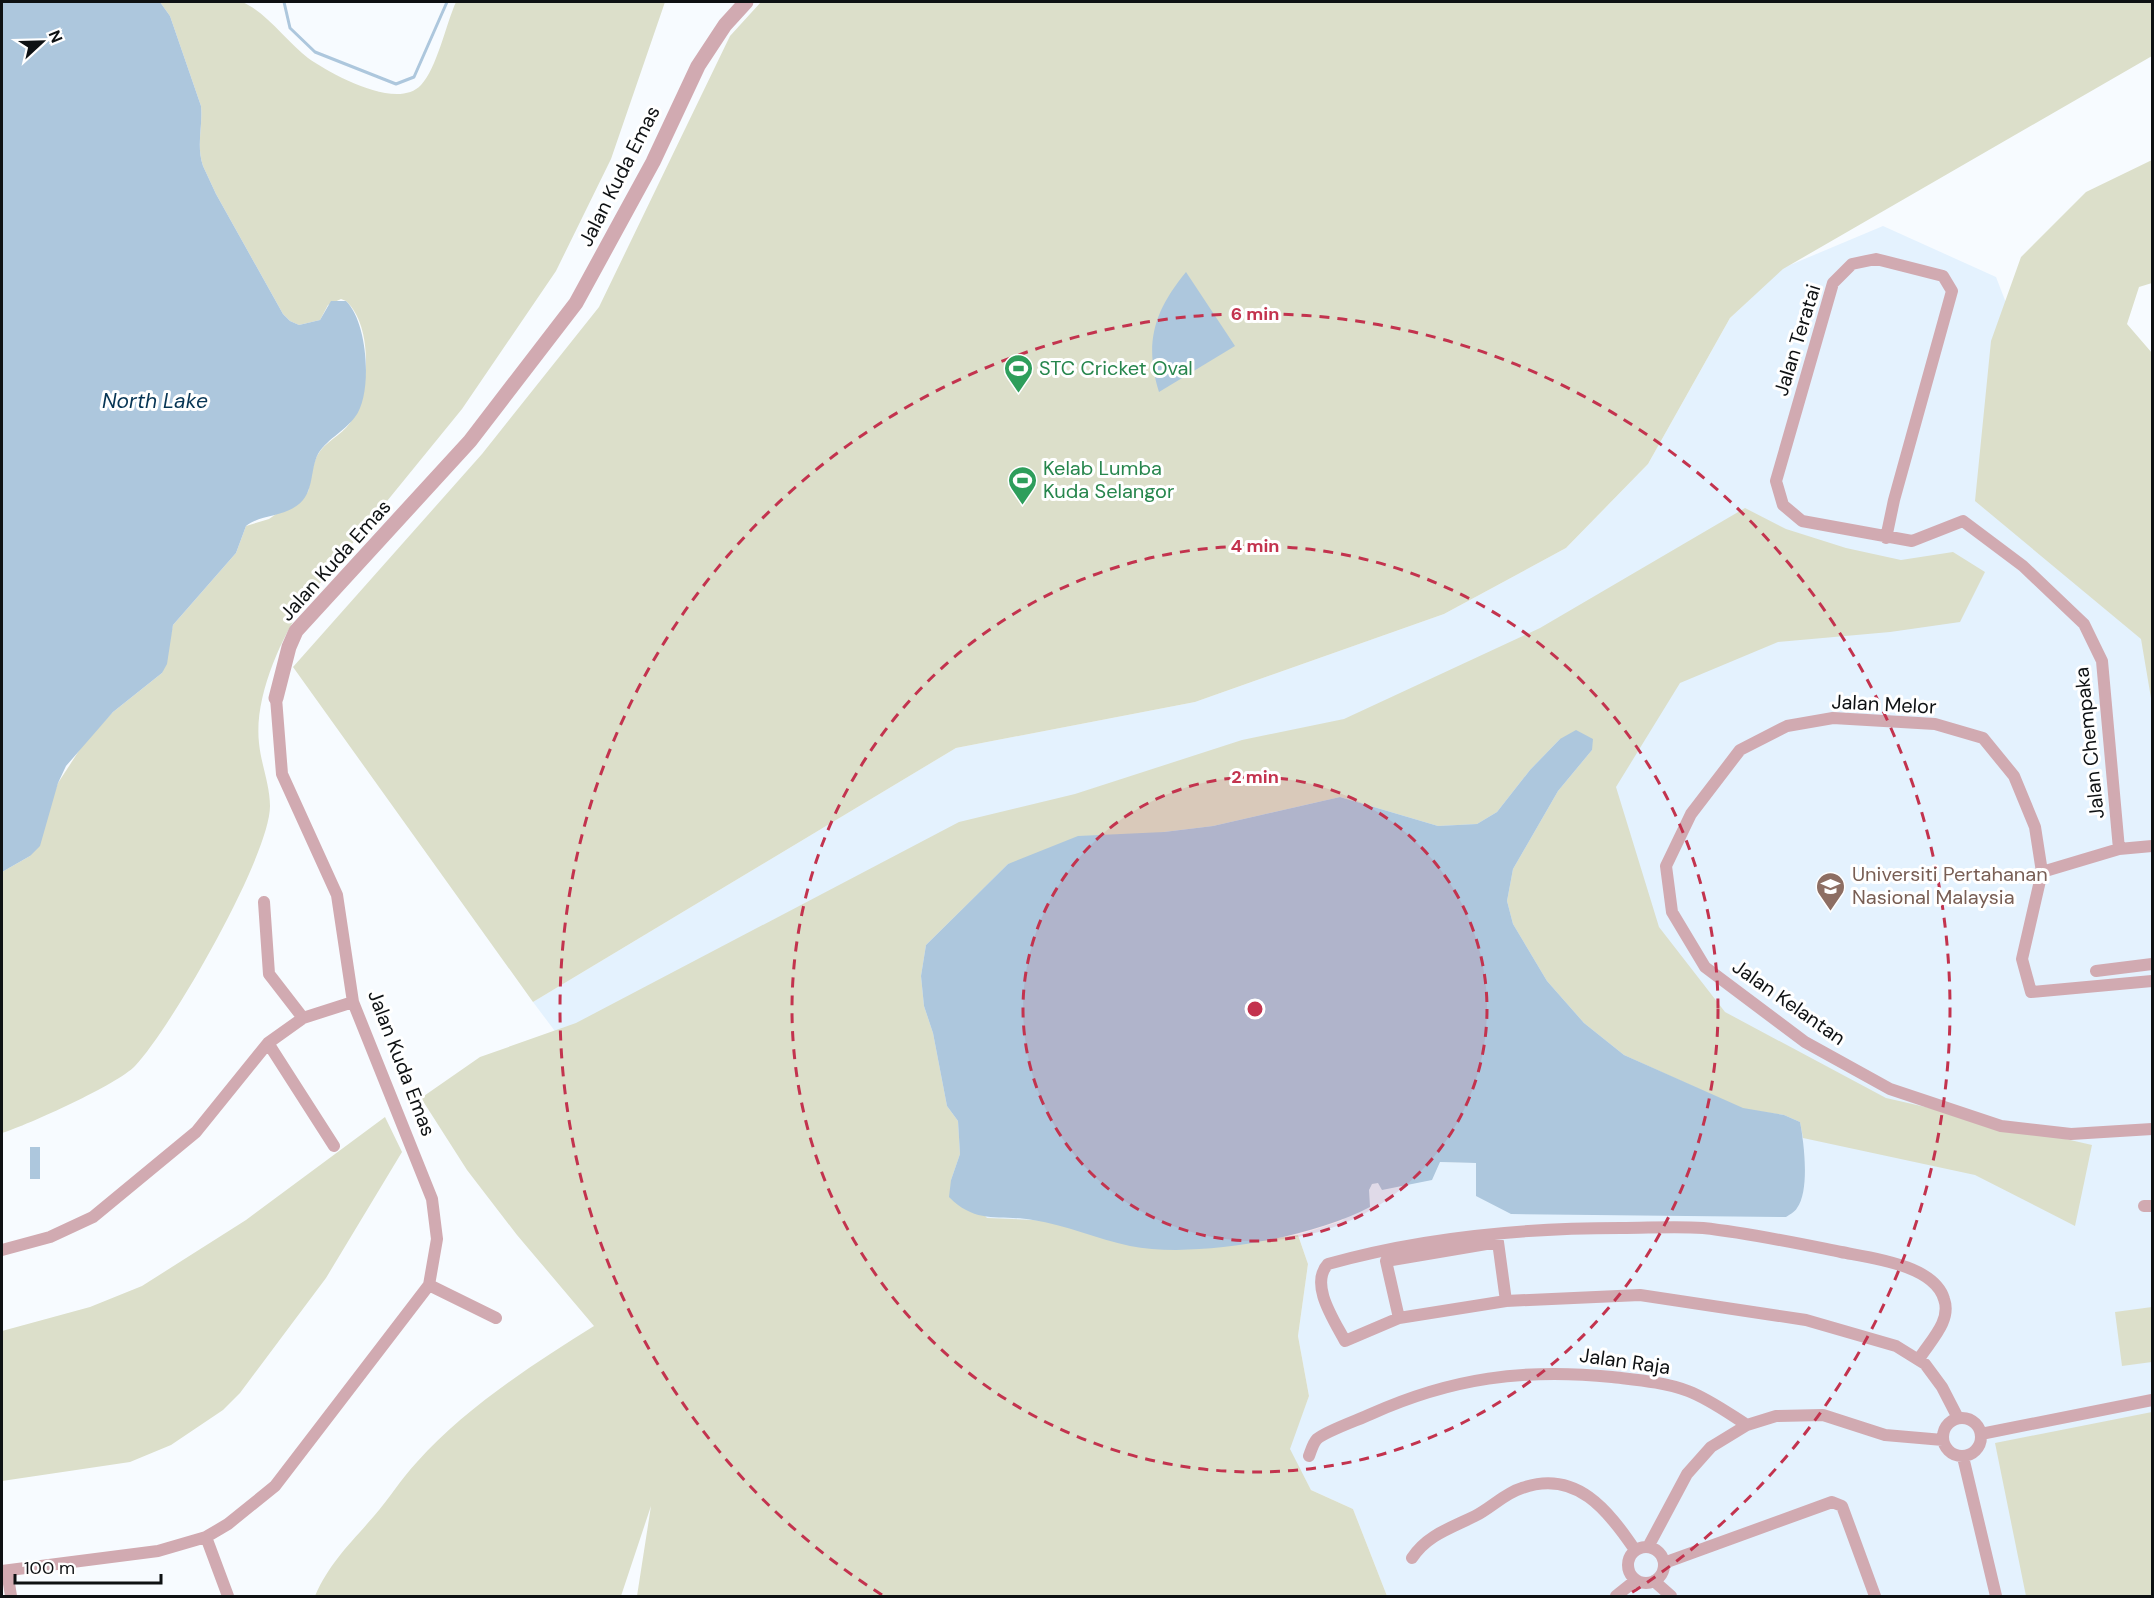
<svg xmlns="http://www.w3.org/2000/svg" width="2154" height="1598" font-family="'DM Sans',sans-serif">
<rect width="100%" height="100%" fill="#f7fbff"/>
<path fill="#e4f2fe" d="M1883,226L1996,277L2085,507L2152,579V1596H1387L1353,1509L1311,1490L1289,1449L1309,1396L1298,1336L1308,1264L1298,1235L1342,1221L1371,1184L1439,1162L1477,1163L1476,1196L1803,1186V1138L1681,1081L773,1321L533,1002L956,748L1195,702L1444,614L1566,548L1648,464L1730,318L1783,268Z"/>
<path fill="#dcdfca" d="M160,2C178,2 228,0 242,2C265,11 288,43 308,58C331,74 397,111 421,85C437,68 446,24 456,2H665L611,159L556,271L462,409L304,603C280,641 254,697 259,743C261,764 270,785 270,806C270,856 171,1028 135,1066C118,1084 28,1125 2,1133V872L30,856L58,783L84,743L113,712L162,673L173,625L236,553L246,526L269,519L308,492C311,480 312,466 317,456C325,441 341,436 350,423C370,393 374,327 346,301L341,299L328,305L320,320L299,325L290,321L283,314L216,194L203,166C196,145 203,127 201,106L170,16Z
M761,2H2152V56L1783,269L1730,318L1648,464L1566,548L1444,614L1195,702L956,748L533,1002L293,667L482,454L599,307L730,36Z
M2152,160V283L2139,287L2127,324L2152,353V704L2141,639L1975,501L1991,341L2021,257L2086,192Z
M1745,508L1786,529L1846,548L1901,560L1953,552L1985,572L1960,622L1890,632L1778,642L1680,683L1616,787L1659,927L1725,1012L1886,1098L2092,1145L2075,1226L1975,1175L1803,1138L1800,1122L1784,1115L1743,1109L1624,1055L1584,1023L1547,981L1513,924L1507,901L1513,869L1558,791L1592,750L1560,739L1530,770L1497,812L1477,824L1438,826L1340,797L1213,826L1164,832L1008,864L926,945L921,976L924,1006L933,1033L947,1106L958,1121L960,1154L951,1180L987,1218L1033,1220L1253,1241L1298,1235L1308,1264L1298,1336L1309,1396L1290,1449L1311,1490L1353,1509L1387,1596H637L651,1506L621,1596H315C330,1562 350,1544 374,1516C389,1499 401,1479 417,1462C466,1407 532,1365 594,1326L517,1235L467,1170L421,1098L480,1057L576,1023L959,822L1075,794L1242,740L1344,719L1540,628Z
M385,1117L402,1152L326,1278L240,1393L223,1410L171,1445L130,1462L2,1481V1331L90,1307L142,1286L246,1220Z
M2152,1307V1362L2122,1366L2115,1312Z
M2152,1412V1596H2026L1995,1443Z"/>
<path fill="#adc7dd" d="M2,2H160L170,16L201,106C203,127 196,145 203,166L216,194L283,314L290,321L299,325L320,320L331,301H346C368,322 373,394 355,417C344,432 325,440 317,456C311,470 313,488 303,500C288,518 262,513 246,526L236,553L173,625L167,664L162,673L113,712L66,766L58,783L40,846L30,856L2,872Z
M1186,272L1235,346L1159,392C1144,343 1154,311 1186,272Z
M1576,730L1593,739L1592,750L1558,791L1513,869L1507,901L1513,924L1547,981L1584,1023L1624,1055L1743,1108L1784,1115L1800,1122C1804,1142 1810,1191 1797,1208C1795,1212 1789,1215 1786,1217L1511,1214L1476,1196V1163L1440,1162L1432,1180L1382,1190L1378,1183L1372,1184L1369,1190L1370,1207C1311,1238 1196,1259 1130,1246C1097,1239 1066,1225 1033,1220C998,1214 977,1225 949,1197L951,1180L960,1154L958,1121L947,1106L933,1033L924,1006L921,976L926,945L1008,864L1078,836L1164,832L1213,826L1340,797L1438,826L1477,824L1497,812L1530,770L1560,739Z
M30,1147H40V1179H30Z"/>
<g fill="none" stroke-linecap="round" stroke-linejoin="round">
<path stroke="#adc7dd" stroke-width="3" d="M284,2L290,28L315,52L396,84L414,77L447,2"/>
<path stroke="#d1aab1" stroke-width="12" d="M1886,538L1894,500L1952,291L1943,276L1876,259L1852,264L1833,283L1776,481L1783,505L1802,521L1912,541L1963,521L2023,566L2084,624L2102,661L2119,849
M2042,872L2119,849L2152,846
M264,902L269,974L303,1018
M2096,971L2152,964
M2152,981L2031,992L2022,959L2042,872L2035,827L2014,776L1983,738L1935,724L1833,718L1787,726L1740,750L1691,814L1666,866L1672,912L1705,967L1805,1042L1890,1089L2001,1126L2071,1134L2152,1129
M268,1043L334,1146
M2144,1206H2152
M2,1250L50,1237L93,1217L196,1132L268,1043L303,1018L353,1002
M429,1285L496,1318
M1399,1318L1386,1261L1498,1242L1506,1301
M1919,1359C1930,1341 1952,1321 1944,1299C1934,1265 1872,1258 1841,1252C1796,1243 1749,1233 1703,1228C1676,1226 1648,1228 1621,1228C1522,1228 1424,1237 1328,1264C1309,1284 1334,1320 1345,1341L1399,1318L1506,1301L1640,1295L1806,1320L1896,1346L1925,1364L1942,1387L1958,1418
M1943 1437a19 19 0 1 1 38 0a19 19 0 1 1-38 0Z
M1981,1434L2152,1400
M1309,1456C1311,1451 1313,1443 1317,1439C1326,1431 1358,1420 1371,1414C1451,1378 1524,1368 1612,1377C1637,1380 1664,1382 1688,1391C1709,1399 1728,1413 1747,1425
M1963,1457L1996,1596
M206,1537L228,1596
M1648,1547L1687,1474L1711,1447L1747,1425L1776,1416L1823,1415L1885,1435L1943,1440
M1628 1565a18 18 0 1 1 36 0a18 18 0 1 1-36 0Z
M1412,1558C1427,1535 1451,1528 1475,1516C1491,1508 1505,1493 1522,1488C1576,1469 1608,1510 1635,1550
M1664,1563L1832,1502L1842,1506L1875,1596
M2,1571L158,1551L206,1537L228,1524L275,1486L429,1285L437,1239L432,1199L353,1002L337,895L282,774L276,698
M7,1571L11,1596
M1654,1581L1671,1596
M1616,1596L1636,1580"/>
<path stroke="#d1aab1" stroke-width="15" d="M276,698L289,647L296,631L470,441L576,303L653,162L698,66L725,25L746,2"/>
</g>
<circle cx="1255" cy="1009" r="232" fill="#c3334e" fill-opacity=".12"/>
<g fill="none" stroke="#c3334e" stroke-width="3" stroke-dasharray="10 8">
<circle cx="1255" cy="1009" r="232"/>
<circle cx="1255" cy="1009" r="463"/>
<path d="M882 1595A695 695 0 1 1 1628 1595"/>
</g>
<defs>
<symbol id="stadium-pin" viewBox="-11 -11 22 30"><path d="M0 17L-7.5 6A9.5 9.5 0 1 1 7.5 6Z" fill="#2e9e5b" stroke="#fff"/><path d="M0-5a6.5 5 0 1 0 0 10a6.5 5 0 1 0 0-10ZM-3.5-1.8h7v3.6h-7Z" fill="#fff"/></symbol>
<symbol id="university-pin" viewBox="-11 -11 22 30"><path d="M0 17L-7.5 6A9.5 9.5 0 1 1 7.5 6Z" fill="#8d6e63" stroke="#fff"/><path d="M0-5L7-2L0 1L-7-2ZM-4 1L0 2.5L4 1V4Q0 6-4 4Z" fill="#fff"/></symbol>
</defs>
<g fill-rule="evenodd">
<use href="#stadium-pin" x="1002" y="352" width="33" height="45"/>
<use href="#stadium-pin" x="1006" y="464" width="33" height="45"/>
<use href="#university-pin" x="1814" y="870" width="33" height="45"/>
</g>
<g text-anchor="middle" stroke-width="6" stroke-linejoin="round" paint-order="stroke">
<g font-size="20" fill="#0e1113" stroke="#fff">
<text transform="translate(619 176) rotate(-63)" y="7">Jalan Kuda Emas</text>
<text transform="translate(1797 340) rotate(-73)" y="7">Jalan Teratai</text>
<text transform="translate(335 560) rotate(-48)" y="7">Jalan Kuda Emas</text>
<text transform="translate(1884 704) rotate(3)" y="7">Jalan Melor</text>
<text transform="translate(2089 743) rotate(-96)" y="7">Jalan Chempaka</text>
<text transform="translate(1789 1002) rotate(35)" y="7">Jalan Kelantan</text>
<text transform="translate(402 1063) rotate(69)" y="7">Jalan Kuda Emas</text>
<text transform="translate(1625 1361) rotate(8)" y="7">Jalan Raja</text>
</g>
<g font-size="20" fill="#27864d" stroke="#fff" text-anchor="start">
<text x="1039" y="375">STC Cricket Oval</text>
<text x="1043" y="475">Kelab Lumba<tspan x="1043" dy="23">Kuda Selangor</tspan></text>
</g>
<g font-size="20" fill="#785e54" stroke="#fff" text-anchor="start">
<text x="1852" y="881">Universiti Pertahanan<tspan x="1852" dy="23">Nasional Malaysia</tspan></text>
</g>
<g font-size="21" font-style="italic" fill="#073554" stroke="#fff">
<text x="155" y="408">North Lake</text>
</g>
</g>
<circle cx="1255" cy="1009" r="9" fill="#c3334e" stroke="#fff" stroke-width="3"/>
<g font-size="18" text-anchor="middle" font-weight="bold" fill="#c3334e" stroke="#fff" stroke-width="6" stroke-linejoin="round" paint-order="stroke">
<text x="1255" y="320">6 min</text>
<text x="1255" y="552">4 min</text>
<text x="1255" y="783">2 min</text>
</g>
<rect width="2154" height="1598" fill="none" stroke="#0e1113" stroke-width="6"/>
<g transform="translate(42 42) rotate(68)" stroke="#ffffff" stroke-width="4.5" paint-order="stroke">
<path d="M0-4.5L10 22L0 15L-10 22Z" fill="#0e1113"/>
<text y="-9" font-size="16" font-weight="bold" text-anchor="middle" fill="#0e1113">N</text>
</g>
<path d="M15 1574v9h146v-9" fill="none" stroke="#0e1113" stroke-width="3"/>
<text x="24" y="1574" font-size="18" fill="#0e1113" stroke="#ffffff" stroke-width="4.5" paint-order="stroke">100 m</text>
</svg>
